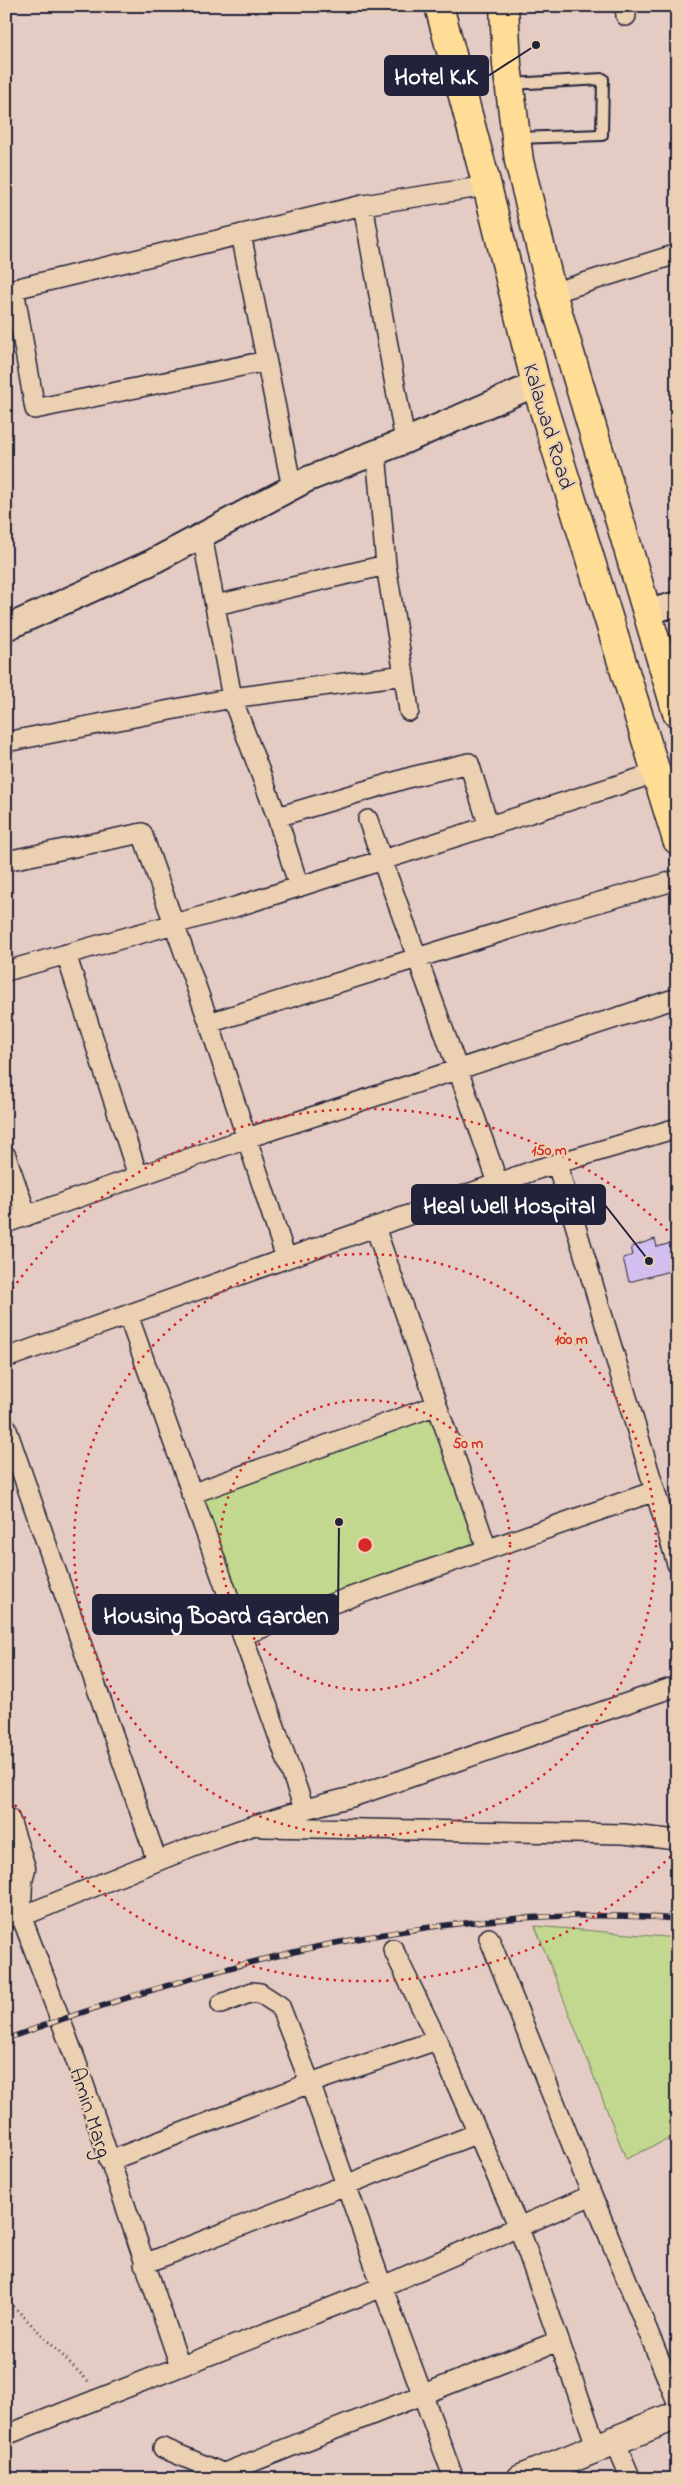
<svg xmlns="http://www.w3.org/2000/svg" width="683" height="2485" font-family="'Indie Flower',sans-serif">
<rect width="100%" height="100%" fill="#e4cbc4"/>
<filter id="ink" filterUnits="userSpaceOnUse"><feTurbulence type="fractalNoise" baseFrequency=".02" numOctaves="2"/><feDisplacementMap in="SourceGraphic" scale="10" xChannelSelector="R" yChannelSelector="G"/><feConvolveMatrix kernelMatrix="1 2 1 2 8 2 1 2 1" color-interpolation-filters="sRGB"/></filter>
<g filter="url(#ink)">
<path fill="#c1d88e" stroke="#727d64" d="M437,1405L487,1549L242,1635L191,1494Z
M535,1926L677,1938V2135L626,2159Z"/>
<path fill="#d2beef" stroke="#22223b" d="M655,1239L657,1247L671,1243L677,1269L629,1282L623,1258L633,1255L631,1247Z"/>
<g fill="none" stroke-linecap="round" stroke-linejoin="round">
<defs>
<path id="service" d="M510,84L603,79L602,135L518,138"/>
<path id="minor" d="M625,6L626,16
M363,205L405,441
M241,234L292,488
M14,289L35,409L266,361
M6,291L363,205L487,186
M552,293L677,254
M202,535L232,698L277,817L299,887
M216,605L386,565
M404,675L409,711
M6,742L232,698L404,675L386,565L376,452
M277,817L411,777L469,763L489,827
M368,820C410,941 456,1061 498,1183
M6,861L142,833L209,1023L286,1258
M66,954L138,1176
M6,971L235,907L656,773
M209,1023L558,914L677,880
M6,1156L27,1216
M557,1164L677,1564
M6,1223L247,1138L677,998
M375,1227L487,1549
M128,1315L304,1808
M6,1358L538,1169L677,1128
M6,1427L157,1861
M191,1494L437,1405
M242,1635L655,1491
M263,1827L624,1834L677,1840
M17,1905L76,2061L180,2366
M20,1917C129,1873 237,1824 352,1797L677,1686
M489,1938L592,2195
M393,1949L437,2040L518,2225L597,2448
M221,2004L252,1992L260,1993L280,2006L310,2083L382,2286L454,2479
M109,2161L310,2083L437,2040
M144,2264L478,2133
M6,2435L360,2296L592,2195L677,2402
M615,2441L631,2479
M163,2448L222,2473
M209,2479L558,2341"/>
<path id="tertiary" d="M647,612L677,604
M6,628L150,563L308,479L405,441L536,384"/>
<path id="secondary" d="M6,1822L21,1868L18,1881L17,1904L6,1914
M521,2479L677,2415"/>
<path id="primary" d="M439,6L487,186L536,384L677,840
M504,6L507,65L519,161L552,293L677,713"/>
</defs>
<use href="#service" stroke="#22223b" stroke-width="14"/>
<use href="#minor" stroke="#22223b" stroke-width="22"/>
<use href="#tertiary" stroke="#22223b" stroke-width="28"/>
<use href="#secondary" stroke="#22223b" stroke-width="31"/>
<use href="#primary" stroke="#22223b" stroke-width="31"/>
<path stroke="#22223b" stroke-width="3" stroke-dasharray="1 4" stroke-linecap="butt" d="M6,2299L89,2382"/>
<use href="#service" stroke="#ebd0b2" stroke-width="10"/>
<use href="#minor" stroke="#ebd0b2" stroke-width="19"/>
<use href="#tertiary" stroke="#ebd0b2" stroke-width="24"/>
<use href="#secondary" stroke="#ebd0b2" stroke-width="28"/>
<use href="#primary" stroke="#ffdd96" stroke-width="28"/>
<defs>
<path id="rail" d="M6,2039C221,1961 446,1901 677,1919"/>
</defs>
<use href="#rail" stroke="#22223b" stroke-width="5.5"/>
<use href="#rail" stroke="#ebd0b2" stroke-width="4" stroke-dasharray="11" stroke-linecap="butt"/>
</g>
</g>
<g fill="none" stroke="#d62828" stroke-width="2.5" stroke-dasharray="2.5 5">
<circle cx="365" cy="1545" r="145"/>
<circle cx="365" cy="1545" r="291"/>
<path d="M676 1851A436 436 0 0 1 8 1795M8 1295A436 436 0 0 1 676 1239"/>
</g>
<g text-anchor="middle" stroke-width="4.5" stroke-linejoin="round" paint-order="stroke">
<g font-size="22" fill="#22223b" stroke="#ebd0b2">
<text transform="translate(550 426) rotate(73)" y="8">Kalawad Road</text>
<text transform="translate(92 2112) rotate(72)" y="8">Amin Marg</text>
</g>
</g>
<circle cx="365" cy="1545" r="8" fill="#d62828" stroke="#ebd0b2" stroke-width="2.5"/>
<g font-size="15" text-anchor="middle" font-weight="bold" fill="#d62828" stroke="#ebd0b2" stroke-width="4.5" stroke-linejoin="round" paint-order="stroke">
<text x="549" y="1155">150 m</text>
<text x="571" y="1344">100 m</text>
<text x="468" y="1448">50 m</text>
</g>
<path fill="none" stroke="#22223b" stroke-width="2" d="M536 45L488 76M649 1261L605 1205M339 1522L338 1614"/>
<g fill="#22223b" stroke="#ebd0b2" stroke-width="2">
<circle cx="536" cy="45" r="5"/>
<circle cx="649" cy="1261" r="5"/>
<circle cx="339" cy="1522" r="5"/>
</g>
<g fill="#22223b" stroke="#22223b" stroke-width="2">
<rect x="385" y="56" width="103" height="39" rx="5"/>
<rect x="412" y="1185" width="193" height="39" rx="5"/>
<rect x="93" y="1595" width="245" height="39" rx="5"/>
</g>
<g font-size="24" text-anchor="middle" font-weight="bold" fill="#fff">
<text x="436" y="84">Hotel K.K</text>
<text x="509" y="1213">Heal Well Hospital</text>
<text x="216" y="1623">Housing Board Garden</text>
</g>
<rect width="683" height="2485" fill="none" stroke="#ebd0b2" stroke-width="25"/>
<rect x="12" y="12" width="658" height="2460" fill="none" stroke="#22223b" stroke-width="2" filter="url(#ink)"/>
</svg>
